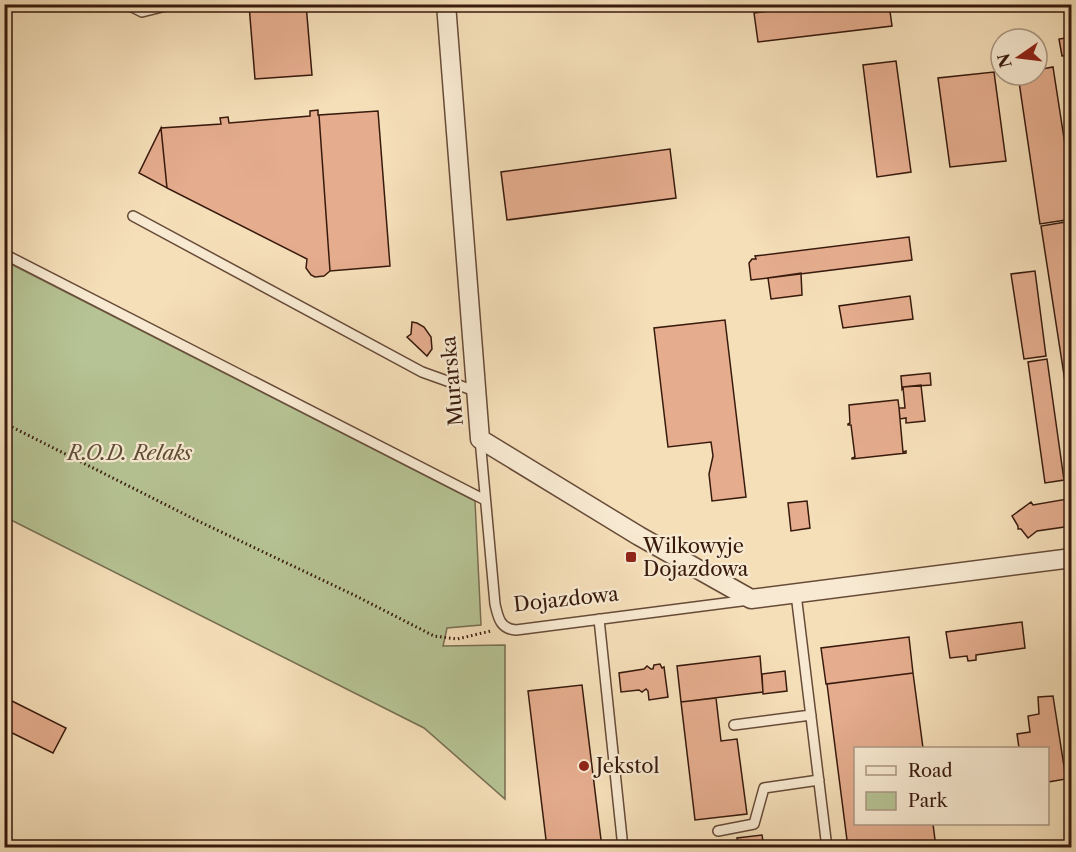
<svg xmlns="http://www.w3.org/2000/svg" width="1076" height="852" font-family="'Libre Caslon Text',serif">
<rect width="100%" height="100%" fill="#f5dfb9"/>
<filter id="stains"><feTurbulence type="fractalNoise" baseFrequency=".00333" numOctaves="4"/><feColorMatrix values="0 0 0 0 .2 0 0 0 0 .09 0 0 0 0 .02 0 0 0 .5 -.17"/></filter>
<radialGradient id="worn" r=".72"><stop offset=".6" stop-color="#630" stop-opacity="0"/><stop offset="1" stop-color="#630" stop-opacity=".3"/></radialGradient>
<path fill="#b6c394" stroke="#776e50" stroke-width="1.5" d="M5,261L475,501L481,625L447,628L443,646L505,645V799L424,728L5,517Z"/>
<path fill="#e5ad8e" stroke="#381a0d" stroke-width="1.5" d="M261,4H306L312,75L255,79L249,5Z
M824,4H889L892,26L758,42L754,13Z
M1072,37V55L1062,56L1059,39Z
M896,61L911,172L877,177L863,65Z
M1053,67L1072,190V219L1040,224L1018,75H1037V70Z
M994,72L1006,161L950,167L938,78Z
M318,110V115H319L330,271L324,276L315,277L311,275L306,268L307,259L167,188L161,128L221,124L220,118L228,117L229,123L310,116V111Z
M378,111L390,266L330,271L319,115Z
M161,128L167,188L139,173Z
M670,149L676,198L507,220L501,172Z
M1072,221V427L1041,226Z
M909,237L912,260L751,280L749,263L752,259H756L755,256Z
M1035,271L1046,356L1024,359L1011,274Z
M801,273L802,295L771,299L768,278Z
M910,296L913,319L843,328L839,306Z
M725,320L746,497L712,501L709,474L713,456L711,442L668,447L654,328Z
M412,322L417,323L424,327L431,337L432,349L427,356L407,337L411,334Z
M1047,359L1064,480L1045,483L1028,362Z
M930,373L931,385L903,387L902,389L901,376Z
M921,385L925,421L906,423V418L900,419L899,408H905L903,387Z
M896,400H898L899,408L903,452L906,451V453L852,459V458L855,457L851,425H848V424L850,423L849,405Z
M1067,499L1069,509L1072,511L1070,516L1071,526L1037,531L1028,538L1021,529H1018V526L1012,516L1031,502L1033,505Z
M807,501L810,528L791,531L788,503Z
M1022,622L1025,648L976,655V660L968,661L967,656L950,658L946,632Z
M909,637L913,673L826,684L821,648Z
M760,656L763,692L681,702L677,666Z
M660,664L662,668L664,667L668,697L649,700L648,691L646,689L642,692L639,690L621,692L619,673L644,669L647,666L651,669H653L654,665Z
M785,671L787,691L763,694L762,674Z
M913,673L923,748H856V824H933L936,848H848L827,684Z
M582,685L602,848H547L528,691Z
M1053,696L1066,779L1048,782V748H1019L1017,734L1030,732L1028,716L1039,714L1038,697Z
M4,697L66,728L53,753L4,729Z
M716,698L721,741L737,739L747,814L695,820L681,702Z
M762,835L764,848H738L737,838Z"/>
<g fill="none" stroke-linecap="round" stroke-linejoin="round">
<defs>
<path id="lane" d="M126,4L142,12L174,4
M133,216L422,372L475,391
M4,254L485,500
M480,439L495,604C498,617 500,629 516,630L749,600
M796,594L827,848
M599,619L623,848
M734,725L811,715
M718,831L754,824L764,788L819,780"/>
<path id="street" d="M446,4L480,439L639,536L751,599L1072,558"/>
</defs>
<use href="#lane" stroke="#674b38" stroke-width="12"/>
<use href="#street" stroke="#674b38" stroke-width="21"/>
<path stroke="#381a0d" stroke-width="3" stroke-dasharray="1.5 3" stroke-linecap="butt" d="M4,423L196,520L354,595L434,636L457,639L491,631"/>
<use href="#lane" stroke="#f8ead2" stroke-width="9"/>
<use href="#street" stroke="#f8ead2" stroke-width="18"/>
</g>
<g fill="#8f2418" stroke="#f8ead2" stroke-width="2">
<rect x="625" y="551" width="12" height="12" rx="3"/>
<circle cx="584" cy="766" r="6"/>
</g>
<g text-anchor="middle" stroke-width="4.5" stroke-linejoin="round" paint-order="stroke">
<g font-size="20" fill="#381a0d" stroke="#f8ead2">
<text transform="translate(452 381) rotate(-95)" y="7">Murarska</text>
<text transform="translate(566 599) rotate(-6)" y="7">Dojazdowa</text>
</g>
<g font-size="20" font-style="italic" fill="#5e4d36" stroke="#f8ead2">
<text x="130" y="460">R.O.D. Relaks</text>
</g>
<g font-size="20" fill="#381a0d" stroke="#f8ead2" text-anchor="start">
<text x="643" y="553">Wilkowyje<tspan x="643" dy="23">Dojazdowa</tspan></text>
<text x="596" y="773">Jekstol</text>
</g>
</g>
<rect width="1076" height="852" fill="none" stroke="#f5dfb9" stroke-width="24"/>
<rect x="6" y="6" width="1064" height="840" fill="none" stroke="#381a0d" stroke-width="3"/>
<rect x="12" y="12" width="1052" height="828" fill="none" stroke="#381a0d" stroke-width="1.5"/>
<rect x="854" y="747" width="195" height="78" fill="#f8ead2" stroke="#ab9783" stroke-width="1.5"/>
<rect x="866" y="766" width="30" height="9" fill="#f8ead2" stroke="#ab9783" stroke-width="1.5"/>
<text x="908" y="777" font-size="18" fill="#381a0d">Road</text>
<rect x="866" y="792" width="30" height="18" fill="#b6c394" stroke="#ab9783" stroke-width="1.5"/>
<text x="908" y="807" font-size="18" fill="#381a0d">Park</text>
<g transform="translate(1019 57) rotate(256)"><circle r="28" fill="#f8ead2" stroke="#ab9783" stroke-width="1.5"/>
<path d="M0-4.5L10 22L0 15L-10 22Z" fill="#8f2418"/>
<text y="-9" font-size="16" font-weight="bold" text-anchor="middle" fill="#381a0d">N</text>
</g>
<rect width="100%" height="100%" filter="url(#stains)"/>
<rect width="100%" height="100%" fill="url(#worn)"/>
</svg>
